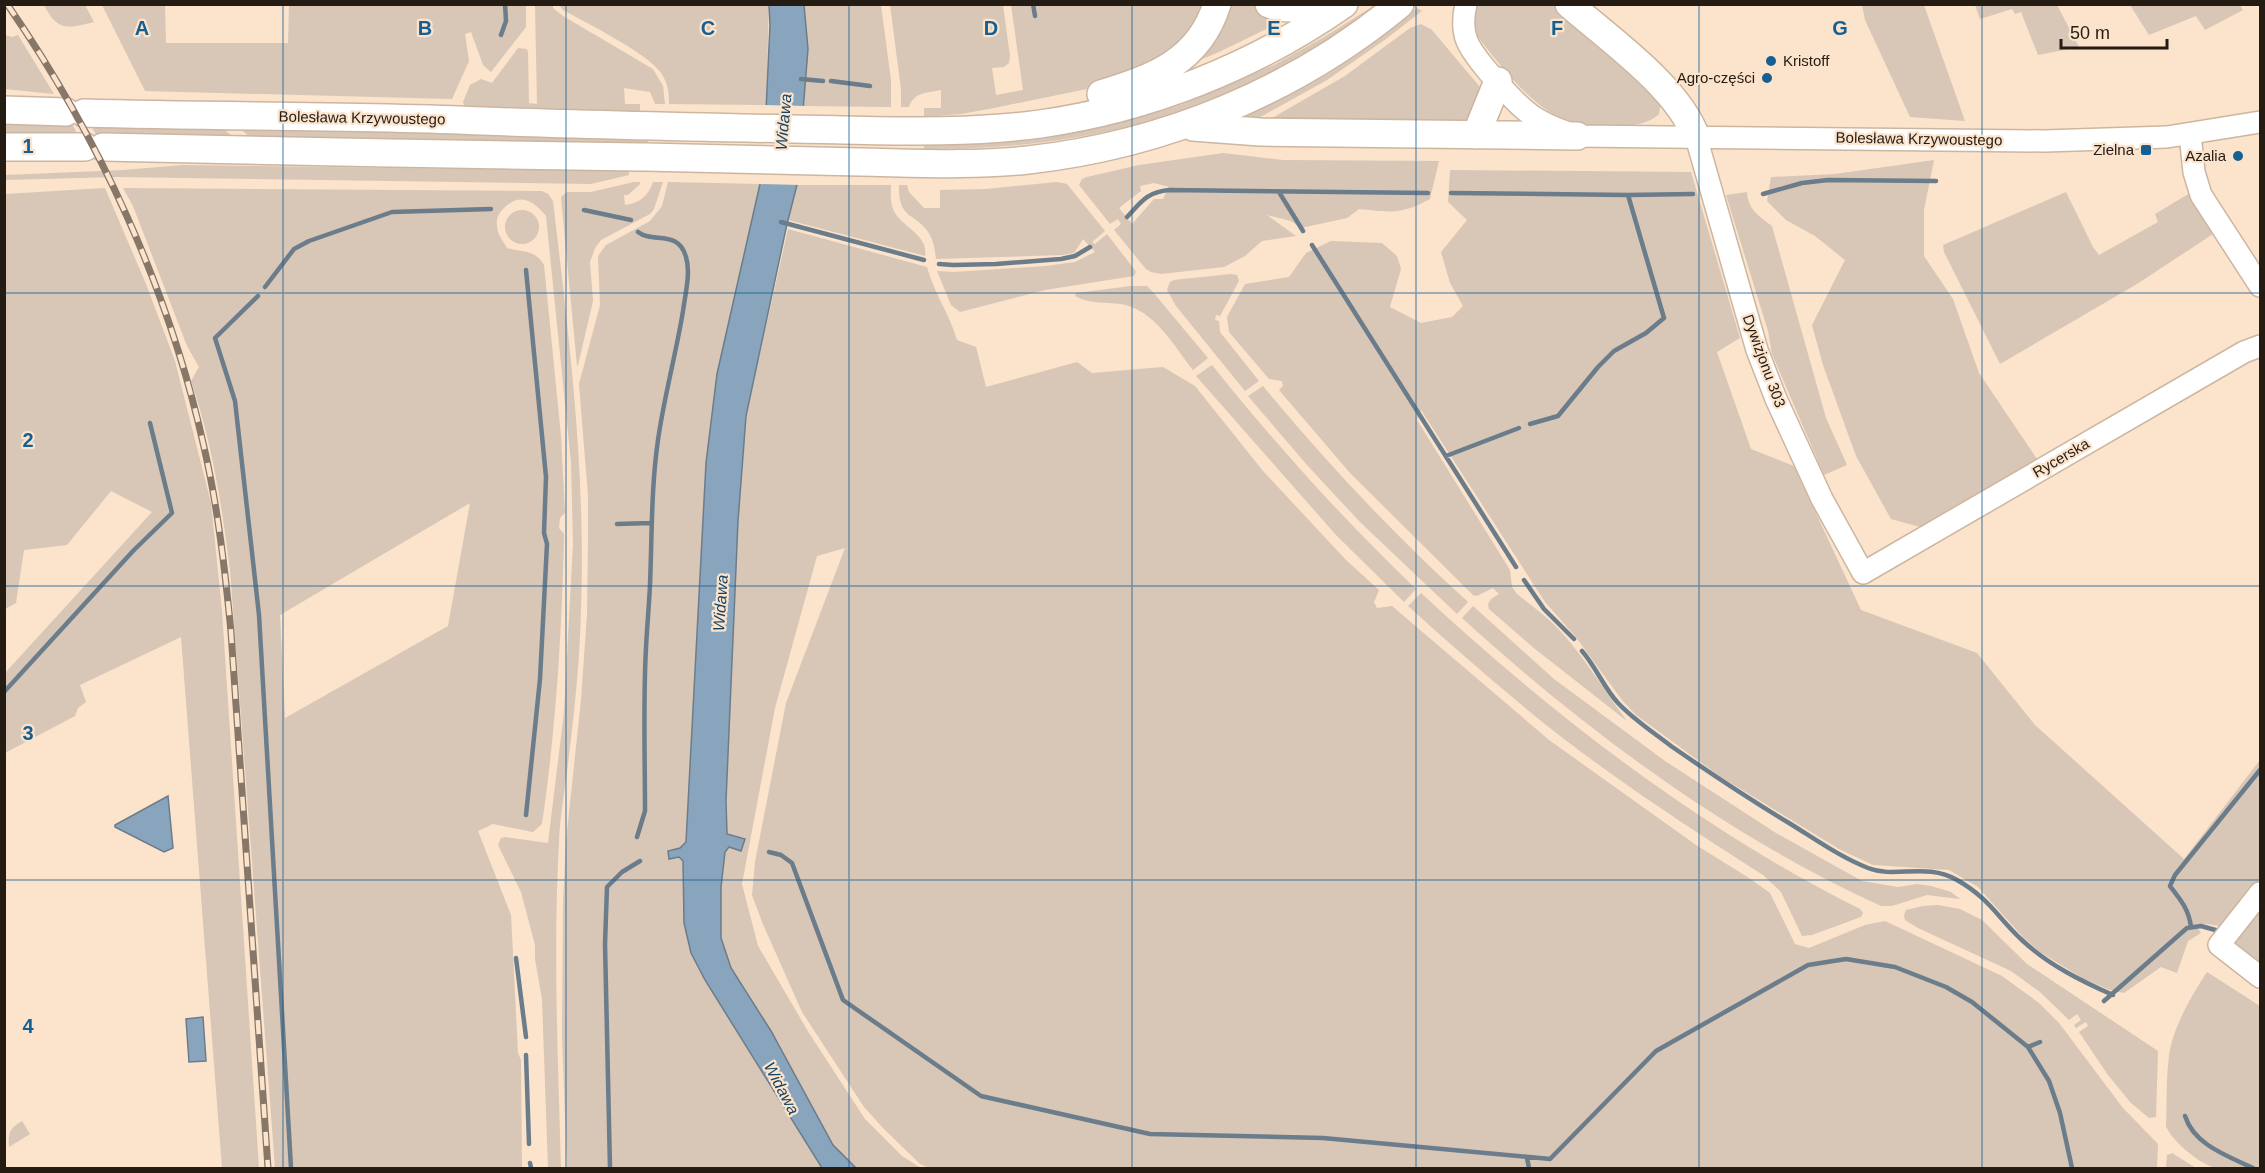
<svg xmlns="http://www.w3.org/2000/svg" width="2265" height="1173" font-family="Arial,sans-serif">
<rect width="100%" height="100%" fill="#fbe3cc"/>
<path fill="#d8c6b6" fill-rule="evenodd" d="M553,4V8L563,16L653,69L663,86L665,104H655L650,92L624,88L625,104H640V115L465,108L463,102L470,85L481,79L492,83L518,48L527,49L528,52L529,103L537,104L535,5Z
M44,5H85L94,22C67,29 57,31 44,5Z
M102,5H165L166,43H288L289,5H526V27L491,72L483,65L471,32L465,34L469,61L452,99L145,91Z
M559,5H769L766,105L669,104C669,92 668,83 661,73C646,52 588,24 563,10Z
M804,5H881L891,80V107L803,106L808,49Z
M890,5H1003L1010,56L1009,63L1004,67L992,68L996,95L1023,90L1011,5H1211L1200,32L1122,80L1082,90L994,108L961,114L924,117V108H941V90C927,93 914,92 909,107H901V89Z
M1227,5H1254L1285,20L1219,52L1190,64Z
M1375,5H1377C1360,17 1343,31 1325,43C1203,121 1066,150 924,149V143L1105,124L1142,117L1181,105L1274,65L1324,37Z
M1473,5H1556L1661,101L1659,114C1646,126 1628,126 1611,125C1598,125 1586,126 1574,123C1538,116 1497,62 1475,33L1472,20Z
M1862,5H1924L1965,121L1910,117L1865,20Z
M1975,5H2057L2079,47L2038,55L2021,12L2015,14L2012,9L1980,19Z
M2240,5L2243,10L2205,30L2196,16L2149,35L2130,5Z
M1417,8L1422,11L1386,39L1327,80L1255,120L1240,119L1329,73L1362,51Z
M1421,24L1432,30L1485,93L1479,111L1465,124L1267,121L1345,76L1410,28Z
M5,35L12,37L18,35L54,94L5,89Z
M5,122L72,124L80,139L5,137Z
M90,124L221,127L237,140H99Z
M238,127L648,138V147L255,141Z
M1223,153L1283,160L1439,161L1430,199C1401,215 1391,212 1359,209L1347,218L1301,228L1291,221L1267,215L1296,236L1262,241L1245,256L1224,267L1161,274L1151,272L1146,269L1114,230L1121,224L1118,219L1110,224L1079,185L1082,179L1087,177L1139,165ZM1154,183L1169,187L1163,199H1154L1132,224L1119,208L1141,191L1140,186Z
M1934,160L1924,210V256L1953,299L1979,373L2037,459L1920,527L1891,519L1856,456L1823,365L1812,325L1845,260L1815,236L1786,220L1767,201L1771,177L1835,174Z
M183,165L629,171V175L591,184L117,177L5,180V175L123,170Z
M1450,170L1691,172L1740,338L1717,352L1751,449L1794,466L1861,610L1977,653L2035,725L2184,859L2260,760V876L2252,897L2226,927L2206,924L2196,925L2201,933L2188,941L2177,973L2161,967L2124,993L2110,990L2084,979L2040,952L2023,937L1978,887L1949,870L1873,865L1839,849L1721,777L1636,715L1622,700L1575,636L1545,602L1421,410L1417,420L1510,570L1512,587L1517,594C1532,606 1550,619 1563,634C1587,661 1605,692 1627,721L1535,649L1489,609L1488,604L1491,599L1499,594L1493,588L1477,596L1473,595L1350,473L1279,390L1283,386L1282,381L1269,379L1229,332L1227,317L1245,284L1289,277L1306,253L1331,241L1382,243L1397,256L1401,269L1390,307L1421,323L1452,317L1463,306L1450,283L1441,252L1467,220L1448,202Z
M634,182H640V184L628,195H624L625,205C639,204 649,195 653,182H663L654,209L650,214L601,240L595,248L590,262L593,301L578,365L577,366L561,197L567,192H591Z
M668,182L760,184L717,374L706,463L686,843L680,848L668,851L683,860L685,883L705,980L822,1168H567L562,1037L563,902L566,841L581,700L587,614L588,541V496L579,384L600,305L598,256L606,245L650,221L662,206Z
M1057,182L1067,184L1105,231L1092,242L1095,244L1107,234L1134,269L1136,272L1134,276L1045,290L960,312L951,305L937,271L954,272L1046,266L1075,262L1095,252L1083,239L1074,253L1063,255L936,259C935,250 934,243 930,235C916,211 898,222 899,185H907L909,192L924,208H940V190L986,189Z
M797,185H891C891,193 890,202 893,209C900,227 929,234 925,256L788,220Z
M105,188L146,284L175,361L211,503L222,611L259,1168H222L181,637L80,685L86,702L78,708L75,716L5,753V673L152,512L111,491L67,545L24,550L16,603L5,609V194Z
M123,188L542,191L548,194L553,201C569,337 586,472 581,609C580,657 575,707 569,755C566,784 560,813 559,842C553,951 558,1060 561,1168H548L542,999L535,959V945L521,892L498,845L501,838L505,837L548,843L564,712L573,544L571,462L546,216C533,200 519,192 503,209C498,214 496,219 497,226C497,234 503,241 507,248C523,253 535,249 544,265L561,436L565,513L560,518L559,528L564,534C562,631 556,728 542,824L533,832L493,824L478,831L511,915L518,1053L521,1060L522,1168H275L230,570C222,506 212,442 191,381L199,367L187,346L133,206ZM470,503L448,626L285,718L280,615Z
M1747,192C1748,210 1759,216 1772,226L1826,418L1847,465L1824,475L1772,354L1768,331L1726,195Z
M2066,192L2093,247L2099,255L2158,222L2155,214L2190,193L2216,232L2137,284L2000,364L1944,252L1943,245Z
M505 227a17 17 0 1 1 34 0a17 17 0 1 1-34 0Z
M788,229L927,267C934,293 950,315 957,340L976,347L986,387L1077,362L1092,373L1163,367L1195,386L1263,471L1346,560L1379,590L1374,602L1377,608L1392,606L1549,740L1696,845L1749,878L1770,893L1795,944L1809,948L1865,925L1885,921L2002,976L2039,1003L2059,1023L2123,1108L2158,1144L2157,1168H929L920,1164L883,1128L864,1107L834,1061L802,1012L762,922L752,895L755,862L786,703L845,548L817,556L775,708L742,884L758,946L809,1033L865,1119L902,1156L921,1168H856L833,1145L771,1031L731,968L721,938V887L725,852L728,847L745,838L727,834L726,801L738,521L746,416Z
M1230,274L1237,275L1239,281L1220,316L1216,315L1215,320L1219,321L1220,332L1259,381L1245,391L1176,306L1167,290L1170,282L1174,280Z
M1131,286H1147L1152,291L1208,358L1193,370C1173,345 1155,310 1121,304C1106,302 1088,304 1075,296L1076,293Z
M1212,365C1277,446 1341,517 1416,589L1404,602L1336,535L1196,376Z
M1263,386C1327,463 1394,535 1468,602L1457,614L1360,522L1307,465L1248,396Z
M1421,593C1551,714 1700,829 1860,909L1863,913L1861,917L1812,935L1802,936L1781,892L1763,875C1696,832 1628,788 1564,739C1510,697 1459,652 1408,606Z
M1473,606L1554,679L1665,761L1776,833L1862,881L1898,887L1917,884L1931,886L1951,892L1960,899L1927,895L1892,906H1881C1728,836 1587,732 1462,618Z
M1938,905L1960,909L1982,920L2027,964L2158,1051L2156,1117L2149,1118L2131,1103L2108,1075L2079,1032L2088,1026L2086,1022L2076,1028L2074,1025L2081,1020L2077,1014L2069,1020L2040,992L2011,971L1918,928L1905,920L1904,915L1906,910L1923,906Z
M2260,911V972L2234,948L2237,939Z
M2207,972L2260,1006V1168C2246,1169 2230,1171 2217,1168C2201,1166 2171,1140 2166,1126C2167,1103 2166,1079 2169,1056C2172,1029 2192,995 2207,972Z
M22,1121L30,1134L9,1147C8,1132 10,1128 22,1121Z
M2173,1153L2175,1155L2196,1168H2166L2167,1155Z"/>
<path fill="#89a5bd" stroke="#6b7c8a" stroke-width="1.5" d="M769,5H804L808,49L797,185L787,224L746,416L738,521L726,801L727,834L745,839L741,851L729,847L725,852L721,887V938L731,968L771,1031L833,1145L856,1168H822L705,980L691,953L684,923L683,861L679,857L669,859L668,851L680,848L686,842L706,463L717,374L760,184L764,153L770,25Z
M168,796L173,848L164,852L115,827V825Z
M203,1017L206,1061L189,1062L186,1019Z"/>
<path fill="#fbe3cc" d="M763,105L806,106L800,185L757,184L761,153Z"/>
<g fill="none" stroke-linecap="round" stroke-linejoin="round">
<path stroke="#6b7c8a" stroke-width="4.5" d="M1033,4L1035,16
M501,35L506,21L505,4
M801,79L823,81
M831,81L870,86
M1279,192L1303,231
M1451,193L1628,195L1693,194
M1763,194L1802,183L1828,180L1936,181
M584,210L631,220
M1127,217C1141,202 1147,192 1169,190L1428,193
M781,222L924,260
M1312,245L1516,567
M939,264L953,265L996,264L1061,259L1075,256L1090,247
M526,270L546,477L544,533L547,544L540,679L526,815
M265,287L294,249L309,241L392,212L491,209
M258,296L215,338L235,401L259,615L291,1168
M1530,424L1558,416L1598,367L1614,351L1646,333L1664,318L1628,195
M1446,456L1519,428
M617,524L651,523
M1524,580L1544,609L1574,639
M1582,651C1596,667 1604,688 1618,703C1634,720 1653,732 1671,746C1710,773 1749,799 1789,823C1815,839 1840,857 1868,868C1896,879 1926,862 1957,880C1989,898 1998,918 2023,941C2049,965 2081,981 2113,995
M4,692L133,551L172,513L150,423
M637,837L645,811C645,757 643,702 646,648C647,627 649,606 650,585C652,537 651,488 658,440C664,397 676,354 683,311C685,295 691,273 686,257C678,229 653,244 638,232
M769,852L781,855L792,863L843,1000L981,1096L1150,1134L1323,1138L1550,1159L1656,1051L1808,965L1846,959L1895,967L1946,987L1972,1002L2028,1047L2049,1081L2060,1113L2072,1168
M2191,927C2189,910 2181,900 2170,886L2175,875L2260,770
M516,958L526,1037
M2104,1001L2187,928L2201,926L2219,931
M2028,1047L2040,1042
M526,1055L529,1144
M2185,1116C2194,1145 2228,1156 2253,1168
M1527,1158L1529,1168
M530,1163L531,1168
M610,1168L605,944L607,887L622,872L640,861"/>
<defs>
<path id="minor" d="M1466,4C1463,17 1462,29 1467,41C1475,60 1517,106 1534,117C1547,126 1562,131 1577,136L2045,141L2167,137L2260,122
M2190,134L2194,172L2201,195L2260,286
M1696,137L1757,350L1776,399L1822,499L1863,573L2244,352L2260,346
M2260,893L2219,945L2260,977"/>
<path id="major" d="M1269,4C1282,9 1294,10 1308,4
M1569,4C1609,39 1678,87 1696,137
M1101,94C1153,78 1199,62 1217,4
M4,110L66,112
M84,113C217,117 351,115 484,121C588,125 691,127 794,129C876,130 959,135 1040,124C1147,109 1254,67 1344,4
M1193,127L1260,132L1577,136
M1476,135L1498,81
M4,147H85
M103,147C282,151 460,155 639,157C713,158 787,161 860,162C916,163 972,166 1028,160C1164,145 1295,91 1400,4"/>
</defs>
<use href="#minor" stroke="#cdb6a0" stroke-width="24"/>
<use href="#major" stroke="#cdb6a0" stroke-width="30"/>
<use href="#minor" stroke="#fff" stroke-width="21"/>
<use href="#major" stroke="#fff" stroke-width="27"/>
<defs>
<path id="rail" d="M7,4C99,137 169,289 204,447C218,508 225,570 231,632L268,1168"/>
</defs>
<use href="#rail" stroke="#867768" stroke-width="7"/>
<use href="#rail" stroke="#fbe3cc" stroke-width="4.5" stroke-dasharray="14" stroke-linecap="butt"/>
</g>
<path fill="none" stroke="#155f92" stroke-width="1.5" stroke-opacity="0.55" d="M283,4V1168M566,4V1168M849,4V1168M1132,4V1168M1416,4V1168M1699,4V1168M1982,4V1168M4,293H2260M4,586H2260M4,880H2260"/>
<g fill="#155f92" stroke="#fbe3cc" stroke-width="2">
<circle cx="1771" cy="61" r="6"/>
<circle cx="1767" cy="78" r="6"/>
<rect x="2140" y="144" width="12" height="12" rx="3"/>
<circle cx="2238" cy="156" r="6"/>
</g>
<g text-anchor="middle" stroke-width="4.5" stroke-linejoin="round" paint-order="stroke">
<g font-size="15" fill="#241b13" stroke="#fbe3cc" text-anchor="end">
<text x="1783" y="66" text-anchor="start">Kristoff</text>
<text x="1755" y="83">Agro-części</text>
<text x="2134" y="155">Zielna</text>
<text x="2226" y="161">Azalia</text>
</g>
<g font-size="15" fill="#241b13" stroke="#fbe3cc">
<text transform="translate(362 118) rotate(1)" y="5">Bolesława Krzywoustego</text>
<text transform="translate(1919 139) rotate(1)" y="5">Bolesława Krzywoustego</text>
<text transform="translate(1764 361) rotate(70)" y="5">Dywizjonu 303</text>
<text transform="translate(2061 458) rotate(-30)" y="5">Rycerska</text>
</g>
<g font-size="16" font-style="italic" fill="#154366" stroke="#fbe3cc">
<text transform="translate(783 122) rotate(-85)" y="6">Widawa</text>
<text transform="translate(720 603) rotate(-86)" y="6">Widawa</text>
<text transform="translate(782 1088) rotate(62)" y="6">Widawa</text>
</g>
</g>
<g font-size="20" text-anchor="middle" font-weight="bold" fill="#155f92" stroke="#fbe3cc" stroke-width="4.5" stroke-linejoin="round" paint-order="stroke">
<text x="142" y="35">A</text>
<text x="425" y="35">B</text>
<text x="708" y="35">C</text>
<text x="991" y="35">D</text>
<text x="1274" y="35">E</text>
<text x="1557" y="35">F</text>
<text x="1840" y="35">G</text>
<text x="28" y="153">1</text>
<text x="28" y="447">2</text>
<text x="28" y="740">3</text>
<text x="28" y="1033">4</text>
</g>
<rect width="2265" height="1173" fill="none" stroke="#241b13" stroke-width="12"/>
<path d="M2061 39v9h106v-9" fill="none" stroke="#241b13" stroke-width="3"/>
<text x="2070" y="39" font-size="18" fill="#241b13" stroke="#fbe3cc" stroke-width="4.5" paint-order="stroke">50 m</text>
</svg>
